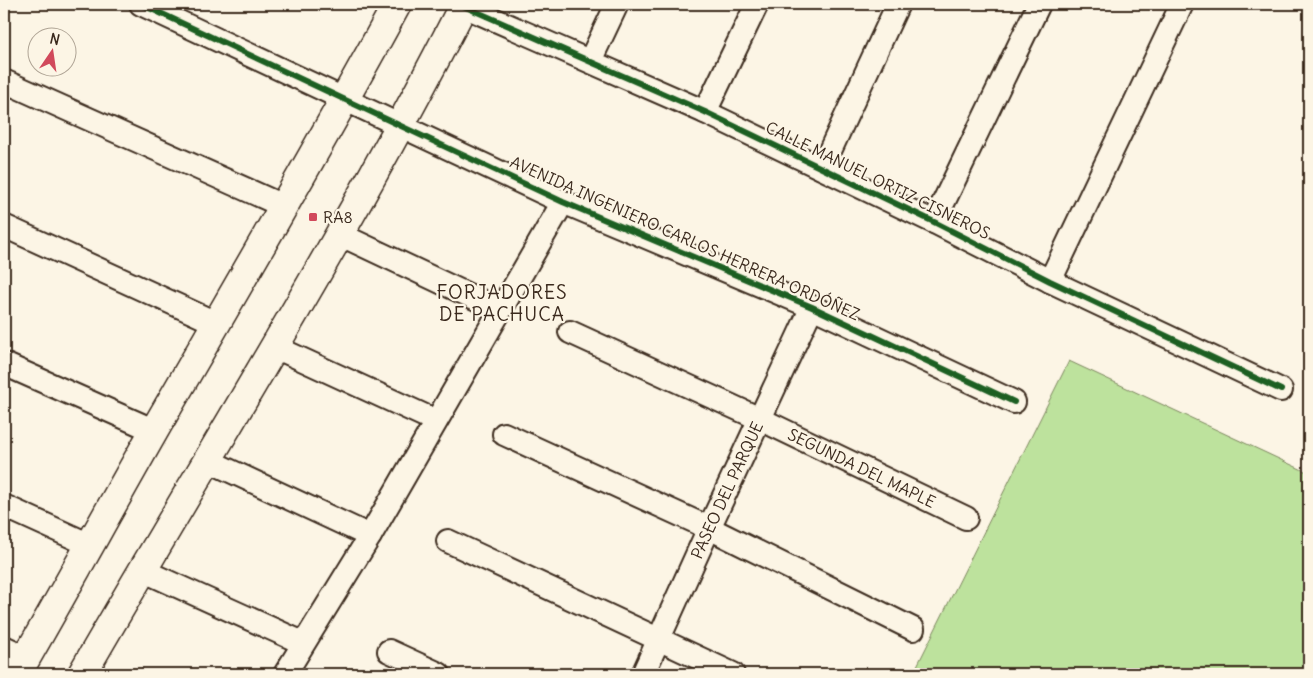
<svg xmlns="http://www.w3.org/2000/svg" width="1313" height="678" font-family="Delius,sans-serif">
<rect width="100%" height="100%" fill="#fcf5e5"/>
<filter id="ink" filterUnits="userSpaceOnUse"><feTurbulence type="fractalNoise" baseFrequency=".02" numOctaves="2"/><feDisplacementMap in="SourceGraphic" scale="10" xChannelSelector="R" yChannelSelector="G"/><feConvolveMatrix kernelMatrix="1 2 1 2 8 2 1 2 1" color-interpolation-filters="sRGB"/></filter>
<g filter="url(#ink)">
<path fill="#bde29d" stroke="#7c865e" d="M1069,361L1309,473V674H913Z"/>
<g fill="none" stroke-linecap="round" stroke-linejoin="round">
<defs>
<g id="minor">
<path d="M141,4L563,202L812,307L1014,402"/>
<path d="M459,4L705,112L934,222L1050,281L1281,390"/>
<path d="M590,61L617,4"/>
<path d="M4,81L283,206"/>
<path d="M705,112L757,4"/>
<path d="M822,168L898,4"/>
<path d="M934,222L1039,4"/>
<path d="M4,226L218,324"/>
<path d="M339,234L500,310"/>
<path d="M1050,281L1182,4"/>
<path id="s1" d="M570,332L760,419L966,518"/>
<path d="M275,347L436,421"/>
<path d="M4,364L155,431"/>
<path d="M504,434L709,528L913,629"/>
<path d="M207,460L370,536"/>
<path d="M4,506L90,545"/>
<path d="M448,541L733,674"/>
<path d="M142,570L303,643"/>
<path d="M4,647L27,658"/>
<path d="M389,651L439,674"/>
<path d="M285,674L370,536L563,202"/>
<path id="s2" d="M643,674L709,528L812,307"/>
</g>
<path id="tertiary" d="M17,674C63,594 108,512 154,431C236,289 319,148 397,4
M82,674C210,452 348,233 464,4"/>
</defs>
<use href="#minor" stroke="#3b2a1e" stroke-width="26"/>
<use href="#tertiary" stroke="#3b2a1e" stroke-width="31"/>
<use href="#minor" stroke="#fcf5e5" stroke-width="22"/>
<use href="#tertiary" stroke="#fcf5e5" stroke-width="28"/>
<defs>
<path id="cycleway" d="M141,4L563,202L812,307L1014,402
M459,4L705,112L934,222L1050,281L1281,390"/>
</defs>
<use href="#cycleway" stroke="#fcf5e5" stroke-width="9"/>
<use href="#cycleway" stroke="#1b5e20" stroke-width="6"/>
</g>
</g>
<rect fill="#d1495b" stroke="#fcf5e5" stroke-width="2" x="308" y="212" width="10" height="10" rx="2.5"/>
<g text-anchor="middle" stroke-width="4.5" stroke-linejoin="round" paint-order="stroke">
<g font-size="16" fill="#3b2a1e" stroke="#fcf5e5">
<text transform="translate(878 180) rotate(26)" y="6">CALLE MANUEL ORTIZ CISNEROS</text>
<text transform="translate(685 238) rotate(24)" y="6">AVENIDA INGENIERO CARLOS HERRERA ORDÓÑEZ</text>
<text dy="6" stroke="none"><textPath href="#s1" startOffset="322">SEGUNDA DEL MAPLE</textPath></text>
<text dy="6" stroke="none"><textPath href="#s2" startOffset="202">PASEO DEL PARQUE</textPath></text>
</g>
<g font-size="16" fill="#3b2a1e" stroke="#fcf5e5" text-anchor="start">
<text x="323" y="223">RA8</text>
</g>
<g font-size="19" letter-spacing="1" fill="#3b2a1e" stroke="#fcf5e5">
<text x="502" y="299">FORJADORES<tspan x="502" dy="22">DE PACHUCA</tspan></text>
</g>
</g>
<rect width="1313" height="678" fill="none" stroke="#fcf5e5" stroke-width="20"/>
<rect x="10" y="10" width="1293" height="658" fill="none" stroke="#3b2a1e" stroke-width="2" filter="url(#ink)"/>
<g transform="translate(52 52) rotate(13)"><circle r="24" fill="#fcf5e5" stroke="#afa495"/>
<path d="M0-4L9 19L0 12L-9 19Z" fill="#d1495b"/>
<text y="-8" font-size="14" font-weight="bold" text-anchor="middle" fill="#3b2a1e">N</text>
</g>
</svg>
